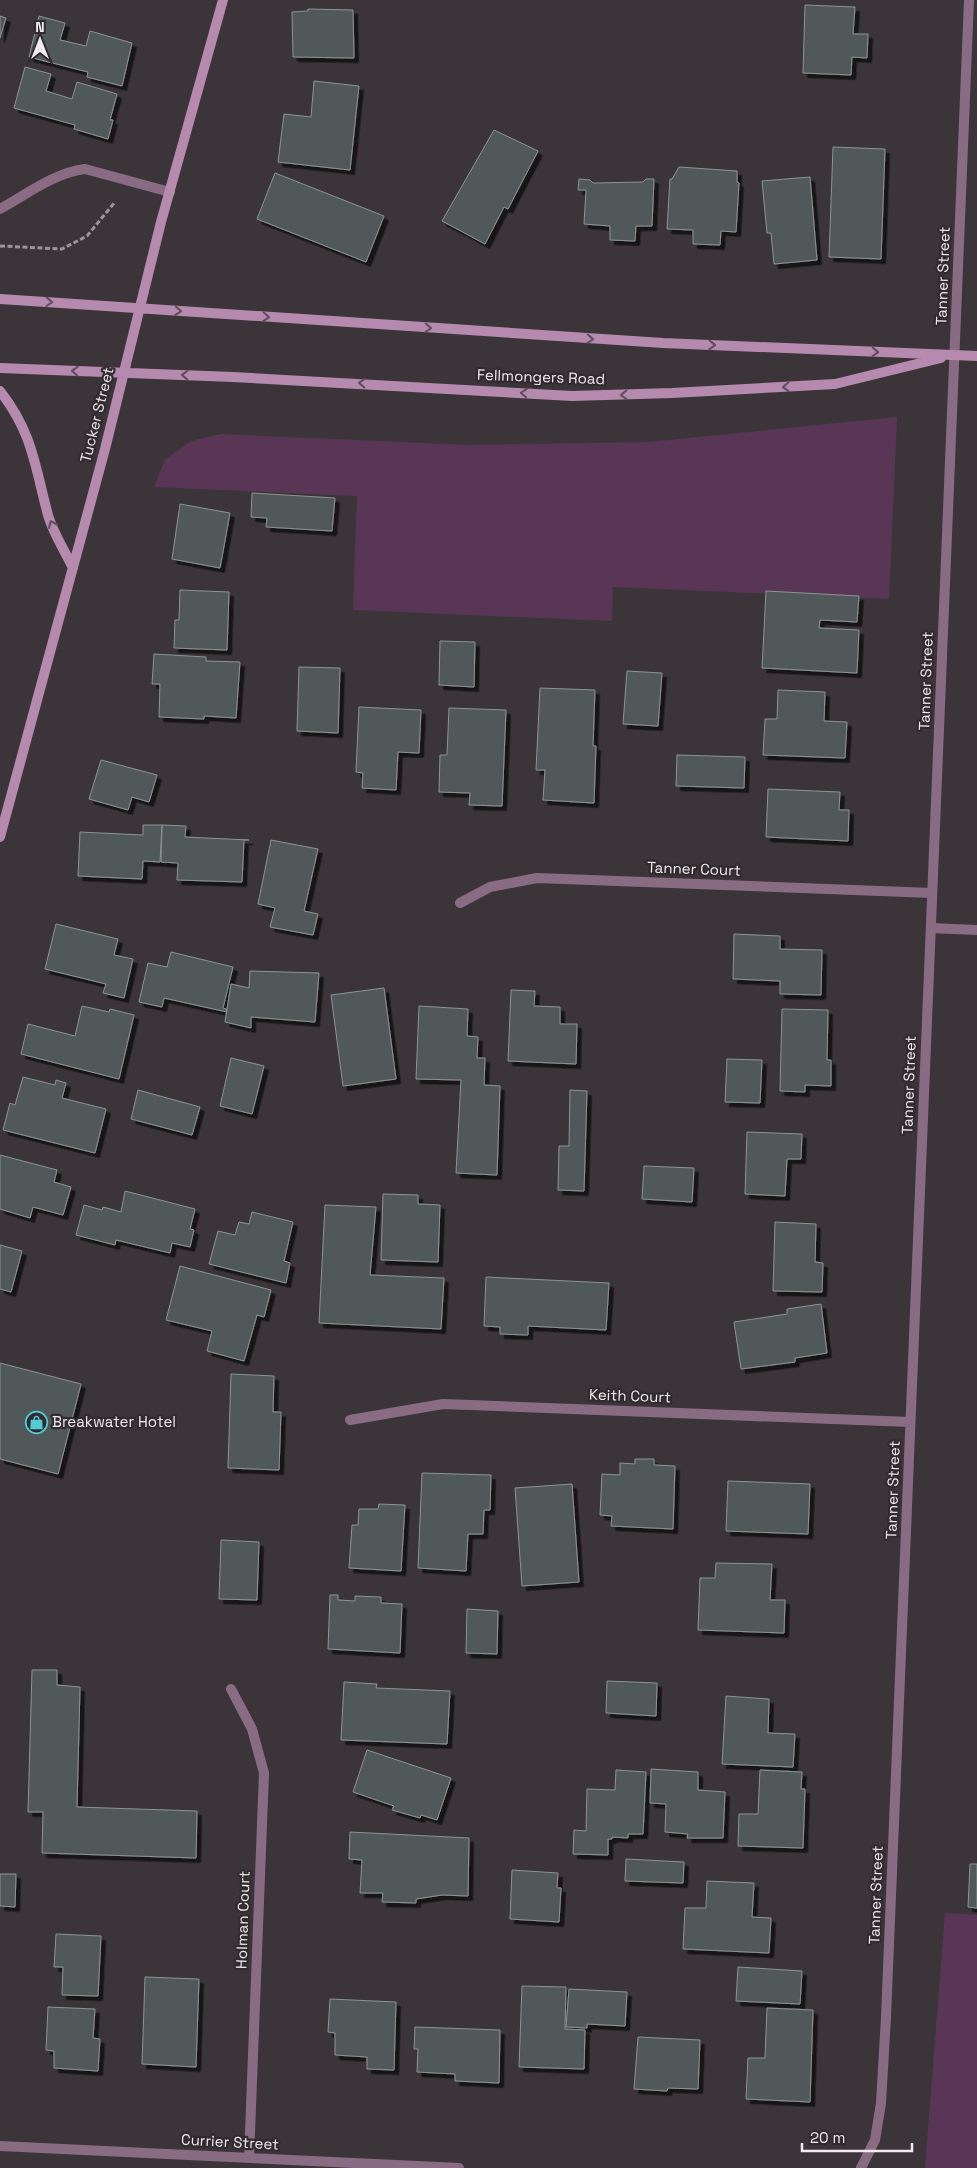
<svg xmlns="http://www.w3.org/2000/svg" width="977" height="2168" font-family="'Space Grotesk',sans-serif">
<defs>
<filter id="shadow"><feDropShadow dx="4.5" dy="4.5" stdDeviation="0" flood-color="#0009"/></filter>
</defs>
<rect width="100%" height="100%" fill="#3b353a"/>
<path fill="#5a3656" d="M897,417L889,599L613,587L612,621L353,610L357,496L154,487L165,460L191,441L221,434L468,445L649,442Z
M945,1913L977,1915V2168H925Z"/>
<path fill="#51595a" stroke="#8b9495" filter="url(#shadow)" d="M805,5L855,7L853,34H868L867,58L852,57L851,75L803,73Z
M308,9L353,10L354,58L293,57L292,12L308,11Z
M0,16L6,18L0,38Z
M39,16L65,23L60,40L86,46L90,31L132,43L122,86L87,77L88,72L29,57Z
M25,67L51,74L46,91L72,99L77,82L117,94L110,120H113L108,139L74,129L75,125L14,108Z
M314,81L359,86L350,170L278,162L284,114L311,117Z
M494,130L538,151L508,209L504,207L485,244L442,221Z
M833,147L885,149L881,259L829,257Z
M679,167L737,171V182L739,183L736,232L721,231L720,245L693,244V230L667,229L670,179H672Z
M275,173L384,216L366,262L257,219Z
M810,177L817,260L774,264L771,233H767L762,181Z
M579,179L590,180L593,183L643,182L646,179H654L652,226H636L635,241L610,240V226L584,224L586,190H578Z
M252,493L335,498L332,531L266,527L267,518L251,517Z
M180,504L230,513L220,568L172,559Z
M180,590L229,592L227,650L174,648L175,620H179Z
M766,591L859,596L857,622L820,620L819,628L859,630L857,673L762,668Z
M440,641L475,642L474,687L439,685Z
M154,654L206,657V661L240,662L236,718L204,716V719L159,717L160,684H152Z
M299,667L340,668L338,733L297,731Z
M627,671L662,673L658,726L623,724Z
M540,688L595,690L593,746H596L594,803L543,800L545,770H536Z
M778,690L825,692L824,721L847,722L845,758L763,755L765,719H777Z
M359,707L421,710L419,753L398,752L396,790L362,788L363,773L356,772Z
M449,708L506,710L502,806L469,805L470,793L439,792L440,755H447Z
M677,755L745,757L744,788L676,786Z
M101,760L157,775L149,802L132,797L128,810L89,799Z
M768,789L840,792L839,810H849L848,841L766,837Z
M143,825H162L160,862L143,861L142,879L78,876L80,832L143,835Z
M162,825L186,826L185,837L249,840H244L242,882L177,880L178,863L161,862Z
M271,840L318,849L304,911L318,914L313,935L270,927L275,908L258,904Z
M56,924L118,939L114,955L133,959L124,998L103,993L106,984L45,969Z
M734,934L780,936V949L822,950L821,995L780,994V981L733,979Z
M171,952L233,967L223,1008L226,1009L227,1012L164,998L162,1007L139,1002L148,963L167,967Z
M250,971L319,973L315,1022L251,1017V1028L225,1022L231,984L249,988Z
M384,988L396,1079L343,1086L331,995Z
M511,990L535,991L534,1006L560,1007V1024H577L576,1064L508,1061Z
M82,1006L109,1012L110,1009L134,1015L119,1079L21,1054L28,1024L75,1036Z
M419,1006L468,1009L467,1036L478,1037L477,1058H485L484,1085L500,1086L497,1175L456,1173L461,1080L416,1079Z
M782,1009L828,1010L827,1060H831V1086L805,1085V1092L780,1091Z
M231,1058L264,1066L252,1114L220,1106Z
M727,1059L762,1060L760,1103L725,1102Z
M23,1077L55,1085L56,1080L66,1083L62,1098L106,1109L95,1153L3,1130L10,1103L15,1105Z
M138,1090L200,1107L192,1135L131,1119Z
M570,1090L587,1091L584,1191L558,1190L559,1146H569Z
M747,1132L802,1134L801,1159H787L785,1196L745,1194Z
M0,1155L57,1170L54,1182L71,1187L63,1215L33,1207L30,1218L0,1209Z
M644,1166L694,1168L692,1202L642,1199Z
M125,1191L195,1209L190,1229L194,1230L190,1247L172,1243L170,1253L116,1240L115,1245L76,1235L84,1205L102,1210L103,1207L121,1212Z
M383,1194L418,1195V1204L440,1205L438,1262L381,1260Z
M325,1205L376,1207L370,1275L444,1278L441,1329L319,1323Z
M252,1212L293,1222L284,1261L290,1263L286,1283L209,1264L218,1231L235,1235L239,1222L249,1224Z
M775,1222L816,1224L815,1262L823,1263L822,1292L773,1291Z
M0,1245L22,1251L11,1292L0,1289Z
M180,1266L271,1290L264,1317L257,1315L244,1361L207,1351L212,1331L166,1320Z
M486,1277L609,1283L606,1330L528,1326V1335L500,1334V1327L484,1326Z
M821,1304L827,1353L795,1358V1362L741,1369L734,1322L787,1314V1309Z
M0,1363L81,1384L58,1474L0,1459Z
M231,1374L274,1376L273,1412H281L279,1470L228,1468Z
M635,1459H654V1465L675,1466L673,1529L611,1526L612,1516L600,1515L602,1474L620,1475V1463L635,1464Z
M422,1473L491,1475L490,1510H484L483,1534H468L466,1571L418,1568Z
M728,1481L810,1484L808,1534L726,1531Z
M572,1484L579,1582L522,1586L515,1488Z
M379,1504L405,1505L401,1571L349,1568L352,1525H358L359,1509H378Z
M221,1540L259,1542L257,1600L219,1599Z
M716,1563L772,1564L770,1600H785L784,1633L698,1630L700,1578H715Z
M330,1595H338V1600L355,1601V1596L381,1597V1603L402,1604L400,1653L328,1649Z
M467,1609L498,1611L497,1654L466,1653Z
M32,1670H57V1685L80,1687L77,1807L197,1811L196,1858L42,1853L43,1812H28Z
M607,1681L657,1683L656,1716L606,1713Z
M344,1682L377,1684L376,1688L450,1691L447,1744L341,1740Z
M726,1696L769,1699L768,1733L795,1734L793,1767L722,1764Z
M367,1750L451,1778L437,1820L421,1815L420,1818L392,1810L394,1806L353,1792Z
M651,1769L698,1772V1790L725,1792L723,1838H687L688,1834L665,1832L666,1804L650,1803Z
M616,1770L646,1772L643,1834H628V1838L612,1837V1839H608V1855L573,1854L574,1830L586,1831L587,1789L615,1790Z
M760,1770L802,1772L801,1789H805L803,1848L738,1846L739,1814H758Z
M350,1832L469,1838L468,1896L442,1895L416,1899V1903L382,1902L383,1893H360L362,1860L349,1859Z
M626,1859L684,1862L683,1883L625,1881Z
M970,1864H977V1908L968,1907Z
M512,1870L558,1873L557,1888H561L559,1922L510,1919Z
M0,1874H16L15,1907L0,1906Z
M707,1881L754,1883L752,1917L771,1918L769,1953L683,1949L685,1908H706Z
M56,1934L101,1936L98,1996L62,1995L63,1967H54Z
M738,1967L802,1971L800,2004L736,2001Z
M145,1977L199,1979L196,2067L142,2064Z
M522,1986L566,1987L565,2029L585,2030L584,2069L519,2067Z
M569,1989L627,1992L625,2026L587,2024V2028L566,2027Z
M330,1999L396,2002L394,2070L367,2069V2057L335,2055V2033L328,2032Z
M48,2007L95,2009L93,2038L100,2039L98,2071L54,2068V2051L46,2050Z
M767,2008L813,2010L810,2102L746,2099L748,2058H765Z
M415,2027L500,2030L499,2083L455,2081V2074L417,2072L418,2049H414Z
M638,2037L700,2040L698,2089L668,2088L667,2091L634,2089Z"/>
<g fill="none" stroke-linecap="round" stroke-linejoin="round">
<path stroke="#9a9599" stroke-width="3" stroke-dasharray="5 2.5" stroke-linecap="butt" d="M0,246L62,249L87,236L115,202"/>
<path stroke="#896c84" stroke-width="10" d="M0,209C27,194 54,173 85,169L170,192
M460,903L490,887L537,878L932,893
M931,928L977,930
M350,1420L443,1404L910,1422
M231,1689L252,1729L264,1773L249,2158
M0,2146L459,2168
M861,2168L875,2140L881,2103L886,2017L969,0"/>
<path stroke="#b689af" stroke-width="10" d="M0,299L663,343L977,356
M0,368L233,377L572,396L672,393L835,384L941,358
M0,391C33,433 35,467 48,515C53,533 65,551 73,568
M0,837L105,449L161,222L223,0"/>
</g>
<defs><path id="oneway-chevron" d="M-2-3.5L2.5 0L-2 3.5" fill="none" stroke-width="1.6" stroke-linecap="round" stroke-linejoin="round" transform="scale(1.25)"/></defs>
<g stroke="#604c5c">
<use href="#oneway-chevron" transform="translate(49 302) rotate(3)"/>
<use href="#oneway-chevron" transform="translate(178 311) rotate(4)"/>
<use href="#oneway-chevron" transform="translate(266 317) rotate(4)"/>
<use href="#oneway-chevron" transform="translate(428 328) rotate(4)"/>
<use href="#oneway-chevron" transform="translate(590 339) rotate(4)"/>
<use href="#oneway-chevron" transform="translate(712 345) rotate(2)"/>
<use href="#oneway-chevron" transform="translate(875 352) rotate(2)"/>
<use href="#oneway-chevron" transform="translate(75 371) rotate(-177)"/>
<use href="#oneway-chevron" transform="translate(185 375) rotate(-178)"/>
<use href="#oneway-chevron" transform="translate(362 383) rotate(-177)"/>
<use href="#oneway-chevron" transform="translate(786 387) rotate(177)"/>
<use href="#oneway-chevron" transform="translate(524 393) rotate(-176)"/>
<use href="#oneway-chevron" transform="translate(624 395) rotate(178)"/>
<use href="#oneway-chevron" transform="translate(52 524) rotate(-114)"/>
</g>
<defs>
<symbol id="shop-ring" viewBox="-11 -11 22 22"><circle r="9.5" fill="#312b30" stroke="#52cbd7" stroke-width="1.5"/><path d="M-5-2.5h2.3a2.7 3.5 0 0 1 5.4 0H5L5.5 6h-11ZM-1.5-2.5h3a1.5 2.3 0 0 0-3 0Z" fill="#52cbd7"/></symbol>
</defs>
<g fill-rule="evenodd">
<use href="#shop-ring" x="24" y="1410" width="25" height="25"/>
</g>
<g text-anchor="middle" stroke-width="4.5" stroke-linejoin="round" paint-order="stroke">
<g font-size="15" fill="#efebee" stroke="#312b30">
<text transform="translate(943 276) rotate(-88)" y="5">Tanner Street</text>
<text transform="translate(541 377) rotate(2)" y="5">Fellmongers Road</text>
<text transform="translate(97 415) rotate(-76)" y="5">Tucker Street</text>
<text transform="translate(926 681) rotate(-88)" y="5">Tanner Street</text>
<text transform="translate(694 869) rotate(2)" y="5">Tanner Court</text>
<text transform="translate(909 1085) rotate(-88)" y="5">Tanner Street</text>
<text transform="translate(630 1396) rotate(2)" y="5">Keith Court</text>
<text transform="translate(893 1490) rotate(-88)" y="5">Tanner Street</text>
<text transform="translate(876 1895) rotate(-88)" y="5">Tanner Street</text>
<text transform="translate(243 1920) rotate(-88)" y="5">Holman Court</text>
<text transform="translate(230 2142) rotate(3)" y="5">Currier Street</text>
</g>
<g font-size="15" fill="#efebee" stroke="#312b30" text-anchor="start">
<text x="52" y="1427">Breakwater Hotel</text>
</g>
</g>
<g transform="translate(40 40)" stroke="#312b30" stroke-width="4" paint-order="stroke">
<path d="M0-4L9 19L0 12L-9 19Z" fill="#efebee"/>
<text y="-8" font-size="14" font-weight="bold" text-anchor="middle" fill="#efebee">N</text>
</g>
<path d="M802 2143v8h110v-8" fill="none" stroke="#efebee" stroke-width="2.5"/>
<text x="810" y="2143" font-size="15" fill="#efebee" stroke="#312b30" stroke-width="4" paint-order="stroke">20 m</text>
</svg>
